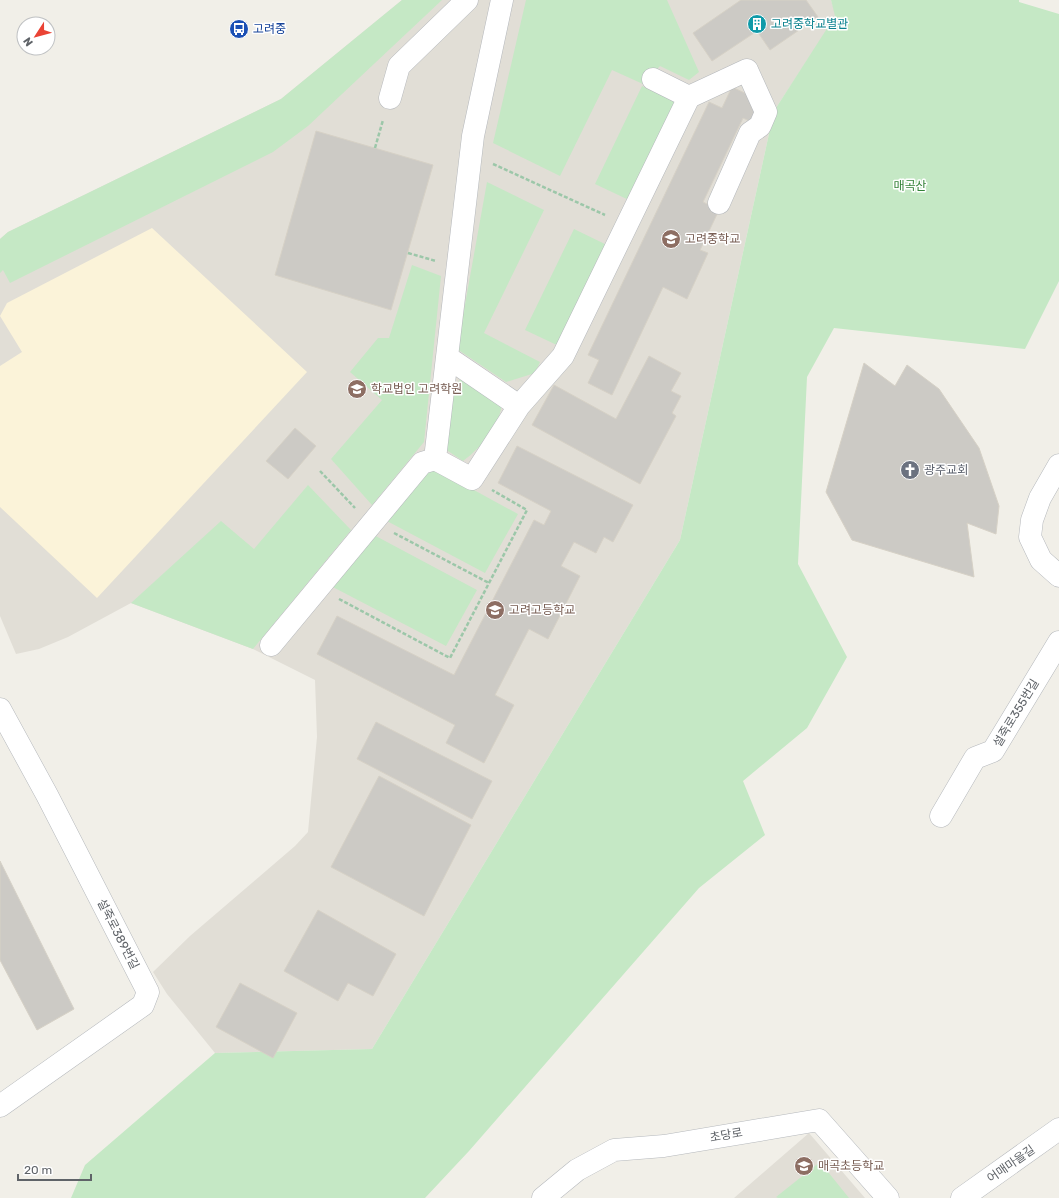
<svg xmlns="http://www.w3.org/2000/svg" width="1059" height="1198" font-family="Rubik,'Noto Sans KR',sans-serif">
<rect width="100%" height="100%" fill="#f1efe8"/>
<path fill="#e1ded6" d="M402,0H831L836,16L774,111L680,540L372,1049L215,1053L167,994L153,972L190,936L295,846L308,832L317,737L315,680L253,649L131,603L68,637L39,649L16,654L0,616V239L8,232L281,99Z
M809,1133L865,1198H734Z"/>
<path fill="#c5e8c5" d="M402,0H442L308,126L273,152L10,283L3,270L0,273V239L8,232L281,99Z
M526,0H667L699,72L689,80L660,66L643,84L612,70L560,176L493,143Z
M831,0H1019V2L1059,14V281L1025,349L834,328L807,377L798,564L847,657L807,728L743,781L765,835L699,888L469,1151L425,1198H71L85,1165L215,1053L372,1049L680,540L774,111L835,16Z
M642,86L678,103L631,201L595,184Z
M487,182L544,210L484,333L540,362L535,373L506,382L457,349Z
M574,229L609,246L561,347L525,330Z
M412,265L441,276L424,442L372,505L331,459L382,400L350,372L378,338H389Z
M460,380H469L502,401C501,425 482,447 463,461L445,449L453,388Z
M430,466L518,514L485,573L385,520Z
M308,485L351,530L253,649L131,603L221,521L254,549Z
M372,534L477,590L446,646L329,585Z
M820,1162L849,1198H778L776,1197Z"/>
<path fill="#fbf3d9" d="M152,228L307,372L97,598L0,507V366L22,352L0,316L7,303Z"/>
<path fill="#cccac5" stroke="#d6d1c6" d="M741,0H806L818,17L770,50L757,31L712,61L693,33Z
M732,87L753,97L750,104L762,110L756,124L743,118L703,202L719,210L700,250L708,253L687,299L663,287L612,395L588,383L599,360L588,355L709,102L722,108Z
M316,131L433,165L391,310L275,275Z
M649,356L681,373L671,391L681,396L672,413L676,416L640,484L532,425L554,385L616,419Z
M864,363L895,386L907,365L939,389L979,448L999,506L996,534L967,523L974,577L852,540L826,492Z
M295,428L316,446L288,479L266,461Z
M517,446L633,505L613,542L604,537L596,553L574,542L561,566L580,576L548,639L529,629L495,695L514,705L484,763L446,743L455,725L317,654L337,616L454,675L534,520L544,525L551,511L498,483Z
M376,722L492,781L472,819L357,759Z
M379,776L471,825L424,916L331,867Z
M0,861L74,1009L37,1030L0,960Z
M318,910L396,954L373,996L348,983L338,1001L284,971Z
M240,983L297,1013L273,1058L216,1027Z"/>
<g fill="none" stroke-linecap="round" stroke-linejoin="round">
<defs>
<path id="minor" d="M653,79L689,97
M390,98L399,66L467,0
M447,357L519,406
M435,459L472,479L519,406L563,356L689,97L747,70L766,112L760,126L750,133L719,203
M1059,465L1040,498L1032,520L1030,537L1041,560L1059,576
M271,645L422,463L435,459L473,136L502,0
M0,709L47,795L148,992L143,1005L0,1106
M941,816L975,758L993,751L1059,642
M543,1198L577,1170L614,1150L664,1146L819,1120L888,1198
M962,1198L1059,1129"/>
</defs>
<use href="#minor" stroke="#b5b8bc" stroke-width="23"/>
<path stroke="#9cc7a9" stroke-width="2.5" stroke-dasharray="4 2" stroke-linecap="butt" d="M375,148L383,120
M493,164L605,215
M408,253L436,261
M320,471L355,508
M394,533L489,583
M339,599L450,658L527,510L492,490"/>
<use href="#minor" stroke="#fff" stroke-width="22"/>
</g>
<defs>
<symbol id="building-disc" viewBox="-11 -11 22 22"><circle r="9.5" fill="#0f9aa8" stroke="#fff"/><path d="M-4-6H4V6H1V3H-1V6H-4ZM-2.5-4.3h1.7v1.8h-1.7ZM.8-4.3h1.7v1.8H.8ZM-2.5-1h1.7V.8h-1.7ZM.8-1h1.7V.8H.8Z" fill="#fff"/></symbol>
<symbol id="bus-disc" viewBox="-11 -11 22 22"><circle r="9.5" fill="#1a4fb4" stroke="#fff"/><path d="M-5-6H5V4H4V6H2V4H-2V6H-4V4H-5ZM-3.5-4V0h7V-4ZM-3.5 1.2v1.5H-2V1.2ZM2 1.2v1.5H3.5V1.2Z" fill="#fff"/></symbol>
<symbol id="school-disc" viewBox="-11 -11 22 22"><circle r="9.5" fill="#8d6e63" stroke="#fff"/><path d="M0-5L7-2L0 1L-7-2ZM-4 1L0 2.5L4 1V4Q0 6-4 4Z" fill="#fff"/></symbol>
<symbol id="church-disc" viewBox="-11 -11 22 22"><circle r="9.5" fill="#6b7280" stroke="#fff"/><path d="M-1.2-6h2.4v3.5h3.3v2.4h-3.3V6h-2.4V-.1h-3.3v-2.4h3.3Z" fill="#fff"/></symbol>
</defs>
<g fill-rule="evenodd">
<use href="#building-disc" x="746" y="13" width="22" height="22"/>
<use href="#bus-disc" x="228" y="18" width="22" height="22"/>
<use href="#school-disc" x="660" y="228" width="22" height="22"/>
<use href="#school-disc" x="346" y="378" width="22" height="22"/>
<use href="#church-disc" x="899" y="459" width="22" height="22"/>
<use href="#school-disc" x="484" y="599" width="22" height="22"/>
<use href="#school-disc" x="793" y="1155" width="22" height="22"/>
</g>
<g text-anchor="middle" stroke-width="3" stroke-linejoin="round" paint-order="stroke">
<g font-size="12" fill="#0d838f" stroke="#fff" text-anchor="start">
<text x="771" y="28">고려중학교별관</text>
</g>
<g font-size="12" fill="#164399" stroke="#fff" text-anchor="start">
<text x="253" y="33">고려중</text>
</g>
<g font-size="12" fill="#348238" stroke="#fff">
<text x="910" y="190">매곡산</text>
</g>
<g font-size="12" fill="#785e54" stroke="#fff" text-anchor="start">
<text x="685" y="243">고려중학교</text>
<text x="371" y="393">학교법인 고려학원</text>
<text x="509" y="614">고려고등학교</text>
<text x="818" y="1170">매곡초등학교</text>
</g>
<g font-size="12" fill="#5b616d" stroke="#fff" text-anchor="start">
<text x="924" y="474">광주교회</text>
</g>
<g font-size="12" fill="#5f6368" stroke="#fff">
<text transform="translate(1016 713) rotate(-59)" y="4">설죽로355번길</text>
<text transform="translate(118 934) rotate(63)" y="4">설죽로389번길</text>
<text transform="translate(726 1135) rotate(-10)" y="4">초당로</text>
<text transform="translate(1011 1164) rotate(-35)" y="4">어매마을길</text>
</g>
</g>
<g transform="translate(36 36) rotate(234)"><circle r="19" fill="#ffffff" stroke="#bfc1c3"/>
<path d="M0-3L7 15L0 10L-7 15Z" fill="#ea4335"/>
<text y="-6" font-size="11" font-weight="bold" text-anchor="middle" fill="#5f6368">N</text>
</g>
<path d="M18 1174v6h73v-6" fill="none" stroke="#5f6368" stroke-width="2"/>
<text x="24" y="1174" font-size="12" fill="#5f6368" stroke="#ffffff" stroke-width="3" paint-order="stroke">20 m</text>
</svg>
